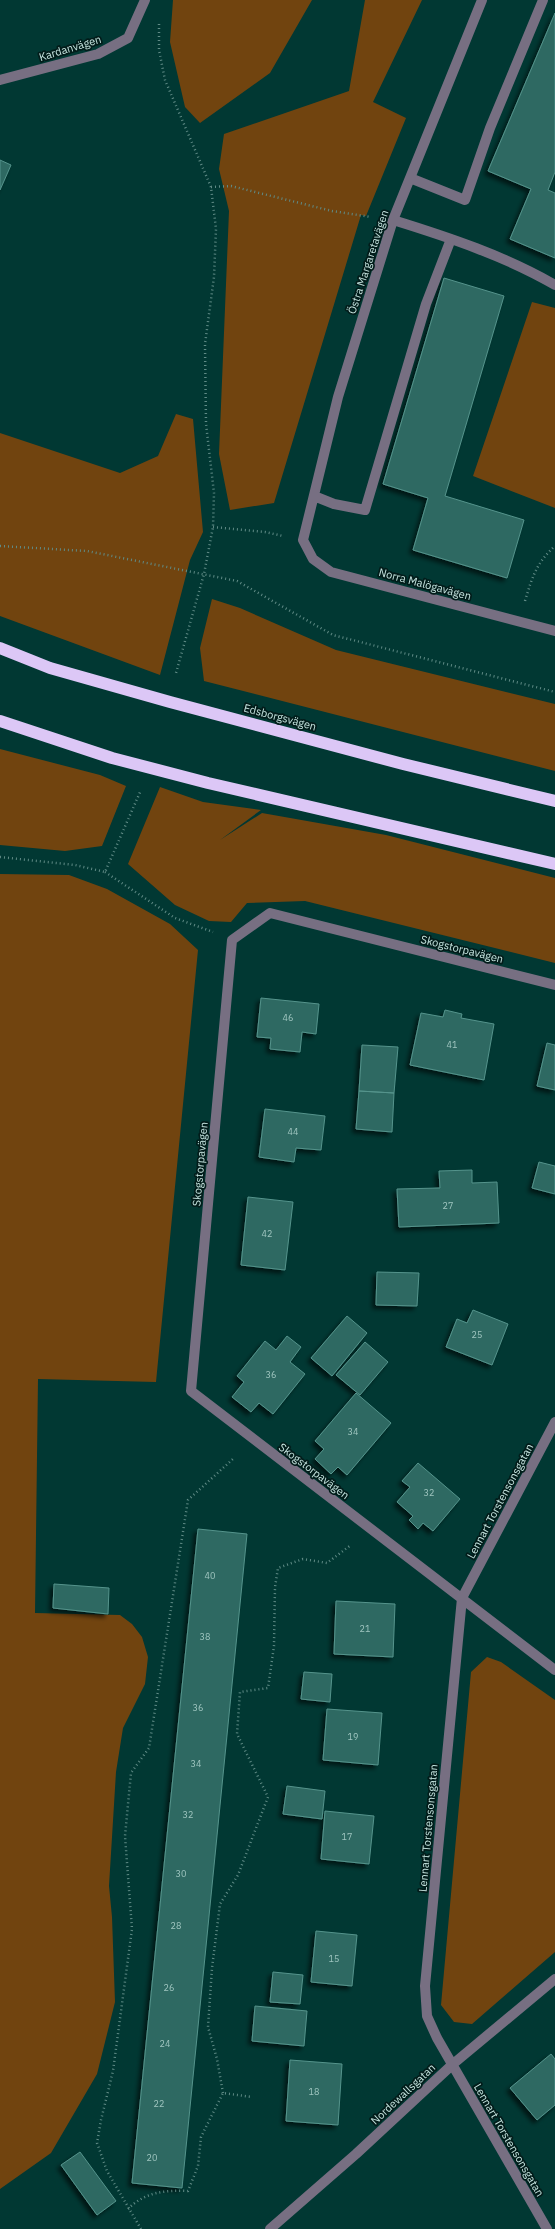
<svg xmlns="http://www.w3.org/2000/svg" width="555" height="2229" font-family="'IBM Plex Sans',sans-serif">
<defs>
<filter id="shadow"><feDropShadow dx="-3.5" dy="3.5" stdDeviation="2" flood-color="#0009"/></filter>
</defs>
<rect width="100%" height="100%" fill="#013833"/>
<path fill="#71440f" d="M173,0H312L270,73L200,123L185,107L170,42Z
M365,0H422L373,102L406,118L366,216L361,215L274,503L230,510L219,454L229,211L219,169L224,134L349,91Z
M532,302L555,308V508L473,476Z
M176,414L193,419L203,532L190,560L160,675L0,616V433L120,473L158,456Z
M212,599L240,608L336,650L555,704V771L204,681L200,648Z
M0,749L100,775L126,786L102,846L65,851L0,845Z
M160,787L203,802L261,810L220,840L262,813L386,835L555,878V963L305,901L247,903L231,922L209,921L175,905L128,864Z
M0,874L69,875L107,889L170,924L198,950L156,1382L38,1379L35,1613L120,1615L132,1624L142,1637L148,1657L145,1684L123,1728L116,1772L109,1886L112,1917L115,2002L97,2074L51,2153L0,2189Z
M487,1657L501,1662L555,1700V1952L472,2024L454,2022L441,2005L471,1672Z"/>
<path fill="#2e6962" stroke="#55948c" filter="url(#shadow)" d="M555,13V172L548,190L555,193V258L510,239L531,189L488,171Z
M0,160L11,165L0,190Z
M444,278L504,296L445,496L524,520L507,578L413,550L428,498L383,484Z
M261,998L319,1004L316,1034L302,1032L300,1052L270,1049L271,1038L257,1037Z
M445,1010L462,1014L461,1018L494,1024L484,1080L410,1065L421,1013L443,1017Z
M547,1043L555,1045V1090L537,1086Z
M362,1045L398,1047L394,1093L359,1091Z
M359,1091L394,1093L392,1132L356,1129Z
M265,1109L325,1116L321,1150L296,1148L294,1162L259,1157Z
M539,1162L555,1166V1194L532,1188Z
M472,1170V1183L497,1182L499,1223L399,1227L397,1189L440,1188L439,1171Z
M248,1197L293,1202L285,1270L241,1265Z
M377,1272L419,1273L417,1306L376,1305Z
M473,1310L508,1324L492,1365L446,1347L457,1319L467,1323Z
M347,1316L367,1333L332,1376L311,1358Z
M287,1336L301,1347L290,1362L305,1374L273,1414L259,1403L251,1412L232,1397L244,1382L237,1376L265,1341L276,1350Z
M365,1342L388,1362L360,1395L336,1375Z
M356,1393L391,1423L347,1475L338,1467L331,1474L315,1459L324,1449L315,1441Z
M418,1463L460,1499L433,1531L423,1523L418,1529L409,1520L413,1516L397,1502L410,1487L402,1481Z
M198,1529L247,1534L182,2188L132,2183Z
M54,1584L109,1588L108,1614L53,1608Z
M336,1601L395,1604L393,1657L334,1654Z
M304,1672L332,1674L330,1702L301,1699Z
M327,1709L382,1713L378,1765L323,1760Z
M287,1786L325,1791L322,1819L283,1814Z
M325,1811L374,1816L369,1864L321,1859Z
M316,1931L357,1935L352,1986L311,1982Z
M273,1972L303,1975L300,2004L270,2002Z
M255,2006L307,2011L304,2046L252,2041Z
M551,2054L555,2059V2105L537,2120L510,2088Z
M290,2060L342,2064L338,2125L286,2121Z
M80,2152L116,2201L97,2215L61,2165Z"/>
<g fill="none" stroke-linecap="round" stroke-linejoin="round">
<path stroke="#608b86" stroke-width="2.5" stroke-dasharray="1 3" stroke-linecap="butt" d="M159,24V50L165,80L211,187L216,229L214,277L205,344L206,424L214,493L213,527L204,574L176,673
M211,187L231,186L332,211L371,217
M213,527L265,532L283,536
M0,546L87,551L237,581L333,635L555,692
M525,601C532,578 536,563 555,546
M0,857L75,865L105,872L141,790
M105,872L175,918L213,932
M223,2093L217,2059L208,2027L212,1968L220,1904L238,1875L268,1797L237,1734L240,1692L268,1688L274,1646L275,1587L278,1568L303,1559L327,1563L351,1545
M128,2209C145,2192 165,2190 188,2191L198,2166L201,2137L223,2093L252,2097
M141,2229L107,2171L97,2143L101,2120L113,2071L132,1929L125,1836L131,1773L149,1748L188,1500L234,1458"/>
<path stroke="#776f82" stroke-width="10" d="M482,0L393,220L338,397L303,540L313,559L331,572L555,631
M0,80L98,54L128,38L145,0
M410,178L465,200L490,128L543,0
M393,220C448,237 505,256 555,285
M314,496L334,504L365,510L426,304L451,239
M555,985L270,913L232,940L191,1391L555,1670
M270,2229L356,2154L453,2064L555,1979
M547,2229L437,2038L427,2016L425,1986L462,1598L555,1422"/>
<path stroke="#dcc7f6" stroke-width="12" d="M0,648L50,668L170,702L403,764L555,801
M0,721L112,758L208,783L555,864"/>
</g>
<g text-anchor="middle" stroke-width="3.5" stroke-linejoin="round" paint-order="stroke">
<g font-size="9" fill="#a0c6c0">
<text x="288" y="1021">46</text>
<text x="452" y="1048">41</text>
<text x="293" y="1135">44</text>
<text x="448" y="1209">27</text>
<text x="267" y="1237">42</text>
<text x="477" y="1338">25</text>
<text x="271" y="1378">36</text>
<text x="353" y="1435">34</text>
<text x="429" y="1496">32</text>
<text x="210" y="1579">40</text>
<text x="365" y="1632">21</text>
<text x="205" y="1640">38</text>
<text x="198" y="1711">36</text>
<text x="353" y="1740">19</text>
<text x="196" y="1767">34</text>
<text x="188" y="1818">32</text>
<text x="347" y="1840">17</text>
<text x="181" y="1877">30</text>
<text x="176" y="1929">28</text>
<text x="334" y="1962">15</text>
<text x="169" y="1991">26</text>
<text x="165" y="2047">24</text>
<text x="314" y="2095">18</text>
<text x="159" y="2107">22</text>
<text x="152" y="2161">20</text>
</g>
<g font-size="11" fill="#c6e5e0" stroke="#021c1a">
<text transform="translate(70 48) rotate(-17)" y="4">Kardanvägen</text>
<text transform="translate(368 262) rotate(-72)" y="4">Östra Margaretavägen</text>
<text transform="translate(425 584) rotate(15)" y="4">Norra Malögavägen</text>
<text transform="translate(280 717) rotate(15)" y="4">Edsborgsvägen</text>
<text transform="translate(462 949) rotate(14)" y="4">Skogstorpavägen</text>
<text transform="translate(200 1164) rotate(-85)" y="4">Skogstorpavägen</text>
<text transform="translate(314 1471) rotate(37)" y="4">Skogstorpavägen</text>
<text transform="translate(500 1501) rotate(-62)" y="4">Lennart Torstensonsgatan</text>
<text transform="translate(428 1828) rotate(-85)" y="4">Lennart Torstensonsgatan</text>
<text transform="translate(403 2094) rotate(-43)" y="4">Nordewallsgatan</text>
<text transform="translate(509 2140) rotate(60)" y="4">Lennart Torstensonsgatan</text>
</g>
</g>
</svg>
